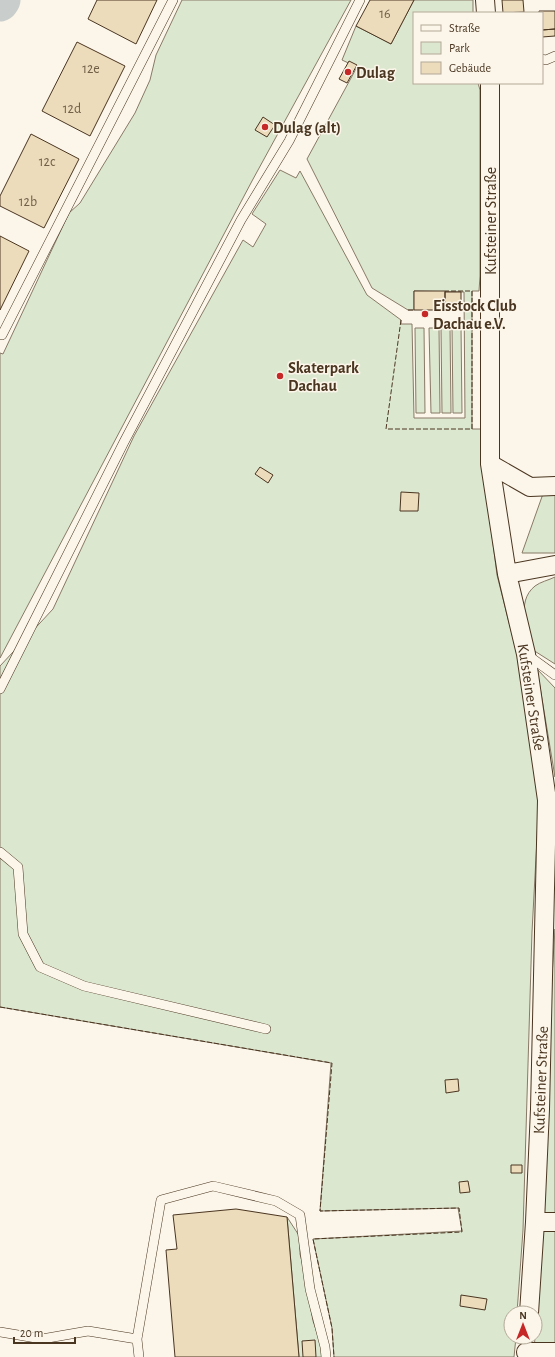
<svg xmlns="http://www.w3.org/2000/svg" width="555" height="1357" font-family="'Alegreya Sans',sans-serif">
<rect width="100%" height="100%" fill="#fbf6e9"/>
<path fill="#dce7d0" stroke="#887966" d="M182,0H351L252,181L0,658V353L3,354L69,213L80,203L135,113L150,80L156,55Z
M414,0H473V13H414V83H478L480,90V276L479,291H472V429H483V464L497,575L519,662L539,801L532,932L523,1230L517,1313H511V1337H516L514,1357H334L332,1328L313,1239L462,1231L458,1208L320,1211L331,1063L0,1007V666L53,609L134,436L243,240L253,247L266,224L252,214L280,170L296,178L300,171L367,295L401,320V324H412L414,418H465L464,292L414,291V310H408L372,288L307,159L357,67L342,60L356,26L391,44Z
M450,327L451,413H442L441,328Z
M452,327H461L462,413H453Z
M415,328H424L425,413H416Z
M429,328H439L440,413H431Z
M544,491H555V553H522Z
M555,577V664L533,650C528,631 515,602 535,586C540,582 549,580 555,577Z
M537,669L555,688V777Z
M555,929V1357H534L547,1055Z
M287,1217L300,1237V1254L306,1277L309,1299L313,1321L321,1344L322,1357H299Z"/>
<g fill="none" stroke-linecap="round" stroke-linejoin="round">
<path stroke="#c9cecd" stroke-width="37" d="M0,3L2,0"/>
</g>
<path fill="#ecdcbc" stroke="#4a3520" d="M97,0H157L136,44L88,19Z
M370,0H414L391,44L356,26Z
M502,0H523L524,12L503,13Z
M539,11H555V29L542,30V13H539Z
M555,29V36L542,37V30Z
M77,42L125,66L90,136L42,111Z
M349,61L357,65L347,83L339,79Z
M263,117L275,125L267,137L255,130Z
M31,134L79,159L44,228L0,206V196Z
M0,236L29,251L0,310Z
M414,291H445V310H414Z
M445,292H461V303H445Z
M260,467L273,475L268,483L255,474Z
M401,492L419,493L418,511H400Z
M458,1079L459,1091L446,1093L445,1080Z
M511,1165H522V1173H511Z
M468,1181L470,1192L460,1193L459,1182Z
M236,1209L287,1217L299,1357H175L166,1250L177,1249L173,1215Z
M461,1295L487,1299L485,1310L460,1306Z
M315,1340L316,1357H303L302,1341Z"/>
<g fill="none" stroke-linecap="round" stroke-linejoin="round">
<defs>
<path id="service" d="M542,59L546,60L555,56
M2,335L173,0
M526,654L555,675
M0,689L124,442L241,220L289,141L360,0
M0,852L18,867L23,934L40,967L84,986L266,1029
M0,1332L42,1339L88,1331L137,1339L139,1357
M137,1339L161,1200L213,1186L276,1201L300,1215L310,1289L325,1347L326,1357"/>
<path id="minor" d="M485,0L486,13
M490,83V464L507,574L526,654L547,800L540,1109L535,1222L529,1313
M490,464L530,487L555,486
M507,574L555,565
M535,1222H555
M526,1352H555"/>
</defs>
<use href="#service" stroke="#4a3520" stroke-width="10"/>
<use href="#minor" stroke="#4a3520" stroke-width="20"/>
<use href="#service" stroke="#fbf6e9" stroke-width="9"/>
<use href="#minor" stroke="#fbf6e9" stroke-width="18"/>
<path stroke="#4a3520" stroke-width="1" stroke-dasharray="5 2" stroke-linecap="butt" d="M408,310H414
M401,320L386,429H472V291H445
M0,1007L332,1063L320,1211L459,1208L462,1232L313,1239L332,1328L334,1357"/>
</g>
<g fill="#c62828" stroke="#fbf6e9" stroke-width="1.5">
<circle cx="348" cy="72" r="4"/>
<circle cx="265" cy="127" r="4"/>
<circle cx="425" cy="314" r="4"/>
<circle cx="280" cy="376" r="4"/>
</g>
<g text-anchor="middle" stroke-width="3" stroke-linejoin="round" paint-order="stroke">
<g font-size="14" fill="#725f47">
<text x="385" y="18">16</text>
<text x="91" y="73">12e</text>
<text x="72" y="113">12d</text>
<text x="47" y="166">12c</text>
<text x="28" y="206">12b</text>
</g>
<g font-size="16" font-weight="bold" fill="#4a3520" stroke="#fbf6e9" text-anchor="start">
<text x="356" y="78">Dulag</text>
<text x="273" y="133">Dulag (alt)</text>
<text x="433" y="311">Eisstock Club<tspan x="433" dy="18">Dachau e.V.</tspan></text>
<text x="288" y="373">Skaterpark<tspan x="288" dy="18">Dachau</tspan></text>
</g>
<g font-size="16" fill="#4a3520" stroke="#fbf6e9">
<text transform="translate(490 221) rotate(-90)" y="6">Kufsteiner Straße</text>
<text transform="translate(532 697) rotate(81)" y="6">Kufsteiner Straße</text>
<text transform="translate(540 1080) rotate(-88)" y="6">Kufsteiner Straße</text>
</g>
</g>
<rect x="413" y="12" width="130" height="72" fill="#fbf6e9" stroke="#b4a999"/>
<rect x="421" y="25" width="20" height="6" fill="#fbf6e9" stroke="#b4a999"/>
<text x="449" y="32" font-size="12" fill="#4a3520">Straße</text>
<rect x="421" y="42" width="20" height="12" fill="#dce7d0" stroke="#b4a999"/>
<text x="449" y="52" font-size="12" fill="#4a3520">Park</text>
<rect x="421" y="62" width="20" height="12" fill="#ecdcbc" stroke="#b4a999"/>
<text x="449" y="72" font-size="12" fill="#4a3520">Gebäude</text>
<g transform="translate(523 1325)"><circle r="19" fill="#fbf6e9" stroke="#b4a999"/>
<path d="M0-3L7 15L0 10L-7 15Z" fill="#c62828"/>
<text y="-6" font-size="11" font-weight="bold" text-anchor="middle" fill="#4a3520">N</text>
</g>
<path d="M14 1337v6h61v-6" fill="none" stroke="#4a3520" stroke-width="2"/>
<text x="20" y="1337" font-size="12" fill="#4a3520" stroke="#fbf6e9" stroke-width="3" paint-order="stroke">20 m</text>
</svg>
